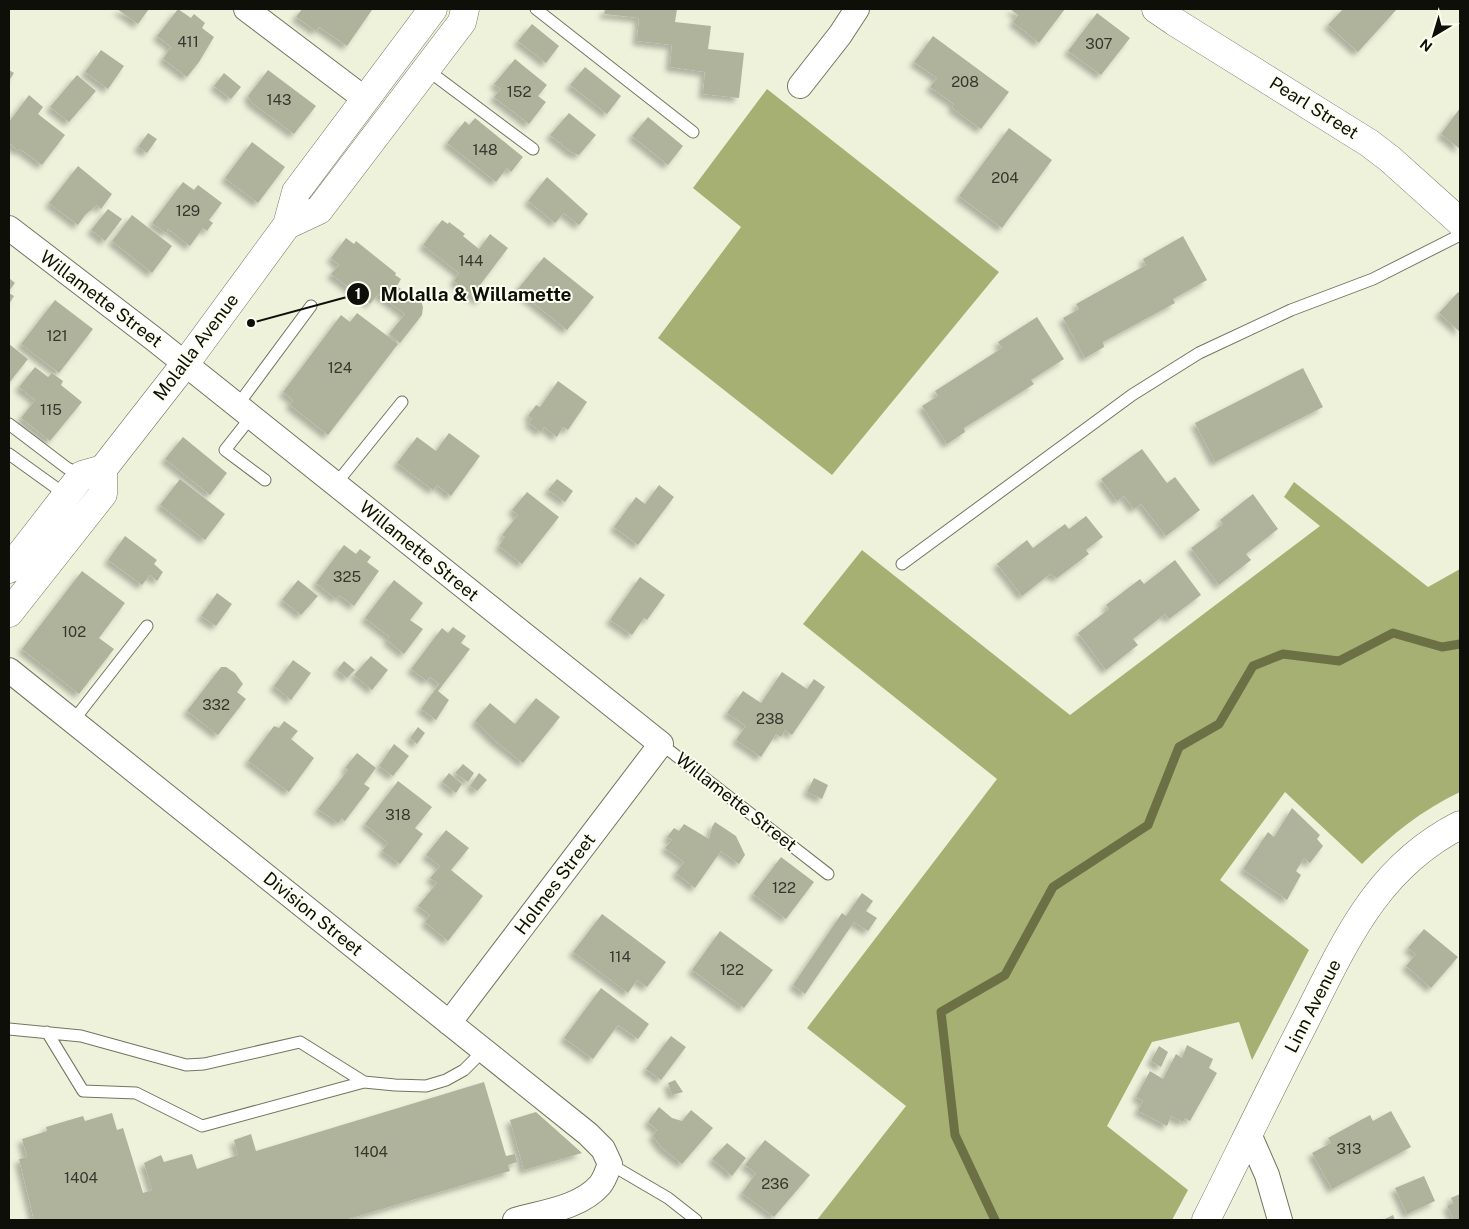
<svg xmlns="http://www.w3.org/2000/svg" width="1469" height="1229" font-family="'Public Sans',sans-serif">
<defs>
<filter id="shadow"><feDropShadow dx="-4.5" dy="4.5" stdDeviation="2.5" flood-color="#0004"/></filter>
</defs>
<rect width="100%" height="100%" fill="#eef2db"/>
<path fill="#a7b073" d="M767,89L999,272L832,475L658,338L741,227L693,188Z
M1294,482L1428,587L1460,569V792C1422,810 1392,834 1362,864L1285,792L1220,880L1309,950L1252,1060L1239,1022L1152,1042L1107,1126L1188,1190L1172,1220H817L906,1106L807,1028L997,779L803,624L862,550L1070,715L1320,526L1284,497Z"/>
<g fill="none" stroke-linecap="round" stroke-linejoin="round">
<path stroke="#6b7145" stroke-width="9" d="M995,1220L955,1135L941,1012L1005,975L1053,887L1148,825L1179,747L1219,724L1253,666L1283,654L1339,661L1393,633L1442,647L1460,644"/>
</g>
<path fill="#afb39c" filter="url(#shadow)" d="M117,9H149L138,24Z
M178,9L191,18L194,14L205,23L202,28L214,37L199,62L187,77L163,59L171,47L157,36Z
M302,9H370L372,10L347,46L319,27L316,31L296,17Z
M605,9H677L675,22L711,26L708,49L744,53L739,98L703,94L705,72L670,67L672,45L637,41L639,18L604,14Z
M1010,9H1065L1039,43L1013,22L1018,15Z
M1343,9H1397L1358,52L1328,25Z
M1097,13L1130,38L1101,75L1068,51Z
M532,24L559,46L546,63L518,41Z
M933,36L1009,92L981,129L952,108L954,104L930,87L937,78L914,62Z
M101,50L124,66L108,89L85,72Z
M515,59L547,85L538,96L546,102L529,124L494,97L501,89L494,84Z
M585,67L621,96L607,114L570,85Z
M9,70L14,73L9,81Z
M268,70L316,106L294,134L252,103L248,96Z
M224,73L241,87L231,99L214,86Z
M77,75L96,91L69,122L50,107Z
M29,95L43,107L38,114L65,135L42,165L20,149L18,151L9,143V122Z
M1460,108V149L1441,134Z
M569,113L596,135L579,155L571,152L550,135Z
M648,117L683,146L668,165L632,136Z
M475,118L523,157L511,172L507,168L496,182L447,143L465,121L469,125Z
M1009,128L1052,160L1002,228L959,196Z
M148,133L157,139L147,153L138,147Z
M252,142L285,167L258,203L225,178Z
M78,166L112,194L101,209L97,205L85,215L78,225L49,203Z
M547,177L588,214L579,225L564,213L555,223L528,201Z
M183,182L194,190L198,185L222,203L209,220L213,223L207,231L203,228L190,246L168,229L166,233L152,223Z
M108,209L122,219L105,241L91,230Z
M132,215L172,246L152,273L112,241Z
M442,220L448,224L449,222L465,234L463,236L479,249L490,234L508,248L480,285L487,290L479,301L454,281L459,273L423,245Z
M1183,236L1207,280L1173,299L1175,303L1103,342L1104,347L1085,358L1063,318L1079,309L1076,304L1146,265L1143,259Z
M346,238L354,244L356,241L396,273L395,275L401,279L397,286L410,296L412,293L421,301L423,307L422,315L400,343L389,334L405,314L378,294L370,304L331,274L339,265L331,258Z
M544,257L594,297L567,330L517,290Z
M9,278L15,283L9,291Z
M1458,292L1460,294V332L1439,313Z
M9,293L14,296L9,304Z
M55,300L93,329L59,373L21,344Z
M357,313L398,344L328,435L290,405L293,400L283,392L341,315L350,322Z
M1037,317L1064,359L1031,380L1034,384L964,428L965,432L947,444L922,406L938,396L935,391L1002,348L998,342Z
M9,344L28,359L9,383Z
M35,367L48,377L52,373L63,381L61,385L82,402L50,441L21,418L35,400L19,387Z
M1303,368L1323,407L1215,462L1195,423Z
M558,381L587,402L568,430L563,427L557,437L544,427L541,432L529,423L532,419L528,416L536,405L540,407Z
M449,433L480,456L451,496L437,485L433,490L397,463L417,437L436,451Z
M183,437L227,473L210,495L165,459Z
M1142,449L1167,483L1175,477L1200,510L1166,536L1141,504L1134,509L1124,496L1117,501L1101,479Z
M180,479L225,514L205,540L160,505Z
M557,479L573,491L565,502L548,490Z
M659,485L674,497L638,545L614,527L636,497L645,504Z
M527,492L559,517L522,564L499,546L505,537L502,535L518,515L512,510Z
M1253,494L1278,529L1246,554L1251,560L1219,585L1191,548L1223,524L1220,520Z
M1086,516L1103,537L1086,550L1089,554L1057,578L1050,574L1022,596L997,564L1027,540L1033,548L1065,524L1069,529Z
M125,536L157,560L154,564L163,572L157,581L150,575L142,585L108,560Z
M344,545L356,554L360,549L371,557L367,562L379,571L354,606L339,595L336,599L316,583Z
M1175,560L1201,595L1169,619L1165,614L1133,639L1138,645L1106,670L1078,633L1109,609L1106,605L1140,579L1144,584Z
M82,571L125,603L99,638L114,649L79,694L22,649Z
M640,577L665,595L647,620L644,618L632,635L610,620Z
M298,580L318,596L301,615L282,600Z
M394,580L423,603L410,620L423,629L404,654L387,640L390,637L365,618Z
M217,593L232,604L216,626L201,616Z
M453,627L466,636L461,643L470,649L438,691L449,700L436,720L421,709L439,684L430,677L427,681L411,669L442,628L448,633Z
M371,656L388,670L372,690L354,675Z
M293,660L311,673L291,700L274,686Z
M344,661L355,670L347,678L337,670Z
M221,667H226L235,673L243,684L237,692L246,699L218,735L187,711Z
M782,672L807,689L814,679L825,687L792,735L785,730L781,737L776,734L761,757L736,740L746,726L727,713L743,691L761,703Z
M536,698L560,717L523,763L494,740L475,721L490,703L515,724Z
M284,721L298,731L291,739L314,758L289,792L248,761L274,726L279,728Z
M418,727L425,733L417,744L410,738Z
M394,744L409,756L393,776L379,766Z
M357,753L376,768L364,784L370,788L345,821L342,818L338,823L318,809L348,770L345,768Z
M463,764L474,773L468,782L455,773Z
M449,773L462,784L456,793L442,782Z
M479,773L487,780L477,791L470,786Z
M814,778L828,785L822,799L807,792Z
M398,781L432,807L415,828L423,834L400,864L382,851L388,843L365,824Z
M1292,808L1320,835L1317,839L1323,846L1310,863L1304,858L1296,871L1301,875L1287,900L1243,869L1268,832L1274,837Z
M715,822L736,836L745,855L739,864L721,851L695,888L676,873L684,862L665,848L672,840L667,837L674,828L679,831L684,824L709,839L712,827Z
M446,830L469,848L451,870L483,896L448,941L425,922L430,915L418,906L437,883L430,878L440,866L426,855Z
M781,857L814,882L786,919L753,894Z
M862,893L873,901L866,911L877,918L868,931L854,922L805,994L793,985L842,913L846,916Z
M602,914L666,962L647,987L637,980L628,993L573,952Z
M1424,929L1458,957L1431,988L1406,966L1416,954L1408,948Z
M720,931L773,970L744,1008L692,970Z
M601,988L649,1024L638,1039L618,1025L593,1059L564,1038Z
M671,1036L686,1047L661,1080L646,1069Z
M1187,1045L1213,1059L1209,1068L1217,1073L1190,1121L1185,1118L1183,1122L1171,1116L1167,1126L1138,1111L1143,1101L1136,1097L1150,1071L1163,1079L1176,1054L1182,1058Z
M1159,1046L1168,1052L1161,1067L1151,1061Z
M675,1080L683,1092L672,1095L668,1083Z
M484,1082L506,1156L515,1154L517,1162L508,1165L510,1171L345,1220H34L19,1159L27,1157L22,1139L47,1131L46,1127L83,1116L85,1121L112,1113L117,1130L123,1128L143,1193L152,1190L144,1163L161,1155L164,1162L192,1154L197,1169L238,1155L234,1140L251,1134L256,1151Z
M659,1107L672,1118L682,1121L691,1110L713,1128L682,1164L662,1148L653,1136L657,1130L648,1122Z
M1391,1111L1411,1147L1332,1189L1312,1153L1331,1143L1328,1138L1370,1115L1373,1121Z
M536,1112L582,1153L524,1170L510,1120Z
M765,1140L810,1175L774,1217L742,1193L756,1173L745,1165Z
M727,1143L746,1158L732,1176L712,1159Z
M1424,1176L1435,1201L1407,1214L1395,1188Z
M1460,1194V1220H1454L1447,1206L1453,1203L1451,1198Z
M1393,1215L1395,1220H1383Z"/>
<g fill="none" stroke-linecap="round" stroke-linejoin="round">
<defs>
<path id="lane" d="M536,9L693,132
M426,69L533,149
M237,406L311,306
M251,417L225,450L265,480
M9,424L67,468L82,475
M9,454L66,495
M335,485L402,402
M902,564L1132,395L1199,353L1291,310L1373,279L1460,235
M73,721L147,626
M661,744L828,874
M9,1029L81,1036L186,1065L204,1064L300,1042L364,1082L395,1085L426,1086L446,1080L464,1070L483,1051
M47,1032L83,1091L136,1093L202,1126L364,1082
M610,1164L668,1198L696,1220"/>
<path id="street" d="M246,9L365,99
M800,86L840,35L857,9
M9,228L154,339L661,744L449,1023
M9,670L588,1134L603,1149L610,1164C607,1171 605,1179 600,1185C580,1208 543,1212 515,1220
M1249,1134L1267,1175L1280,1220"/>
<path id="secondary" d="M1156,9L1175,22L1369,143L1390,159L1460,222
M1206,1220C1238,1156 1269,1091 1302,1027C1344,945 1374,869 1460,825"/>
<path id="primary" d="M287,225L319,210L462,22L465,9
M9,569L82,475L103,469L185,364L287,225L296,192L433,9
M9,613L103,494V469"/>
</defs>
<use href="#lane" stroke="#727560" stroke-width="13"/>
<use href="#street" stroke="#727560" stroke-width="26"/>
<use href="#secondary" stroke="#727560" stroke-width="29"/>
<use href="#primary" stroke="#727560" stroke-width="29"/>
<use href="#lane" stroke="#fff" stroke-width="11"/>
<use href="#street" stroke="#fff" stroke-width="24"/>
<use href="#secondary" stroke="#fff" stroke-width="28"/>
<use href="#primary" stroke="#fff" stroke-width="28"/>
</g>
<g text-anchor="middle" stroke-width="4" stroke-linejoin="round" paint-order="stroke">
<g font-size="15" fill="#36382d">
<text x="188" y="47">411</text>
<text x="1099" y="49">307</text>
<text x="965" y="87">208</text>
<text x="519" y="97">152</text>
<text x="279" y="105">143</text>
<text x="485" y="155">148</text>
<text x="1005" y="183">204</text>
<text x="188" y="216">129</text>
<text x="471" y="266">144</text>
<text x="57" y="341">121</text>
<text x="340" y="373">124</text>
<text x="51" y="415">115</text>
<text x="347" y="582">325</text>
<text x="74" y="637">102</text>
<text x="216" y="710">332</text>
<text x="770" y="724">238</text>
<text x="398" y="820">318</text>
<text x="784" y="893">122</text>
<text x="620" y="962">114</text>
<text x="732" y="975">122</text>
<text x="1349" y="1154">313</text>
<text x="371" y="1157">1404</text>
<text x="81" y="1183">1404</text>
<text x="775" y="1189">236</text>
</g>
<g font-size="18" fill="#0e0f08" stroke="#fcfff0">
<text transform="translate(1314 108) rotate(32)" y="6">Pearl Street</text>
<text transform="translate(101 299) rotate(37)" y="6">Willamette Street</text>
<text transform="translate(196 347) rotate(-53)" y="6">Molalla Avenue</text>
<text transform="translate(419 551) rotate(39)" y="6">Willamette Street</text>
<text transform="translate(736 802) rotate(38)" y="6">Willamette Street</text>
<text transform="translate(555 884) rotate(-53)" y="6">Holmes Street</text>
<text transform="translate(313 914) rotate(39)" y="6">Division Street</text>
<text transform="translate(1313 1006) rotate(-63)" y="6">Linn Avenue</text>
</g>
</g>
<path fill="none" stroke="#0e0f08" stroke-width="2" d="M251 323L358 294"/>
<g fill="#0e0f08" stroke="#fcfff0" stroke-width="2">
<circle cx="251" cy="323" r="5"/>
<circle cx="358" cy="294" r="12"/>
</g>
<g font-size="15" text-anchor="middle" font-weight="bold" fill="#fff">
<text x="358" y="299">1</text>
</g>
<g font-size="19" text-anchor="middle" font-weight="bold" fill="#0e0f08" stroke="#fcfff0" stroke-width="4" stroke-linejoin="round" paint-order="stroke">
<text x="476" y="301">Molalla &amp; Willamette</text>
</g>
<rect width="1469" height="1229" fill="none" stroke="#0e0f08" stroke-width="20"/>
<g transform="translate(1434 35) rotate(218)" stroke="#fcfff0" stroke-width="4" paint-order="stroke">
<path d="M0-4L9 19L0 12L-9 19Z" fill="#0e0f08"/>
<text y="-8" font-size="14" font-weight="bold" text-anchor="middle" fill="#0e0f08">N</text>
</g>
</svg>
